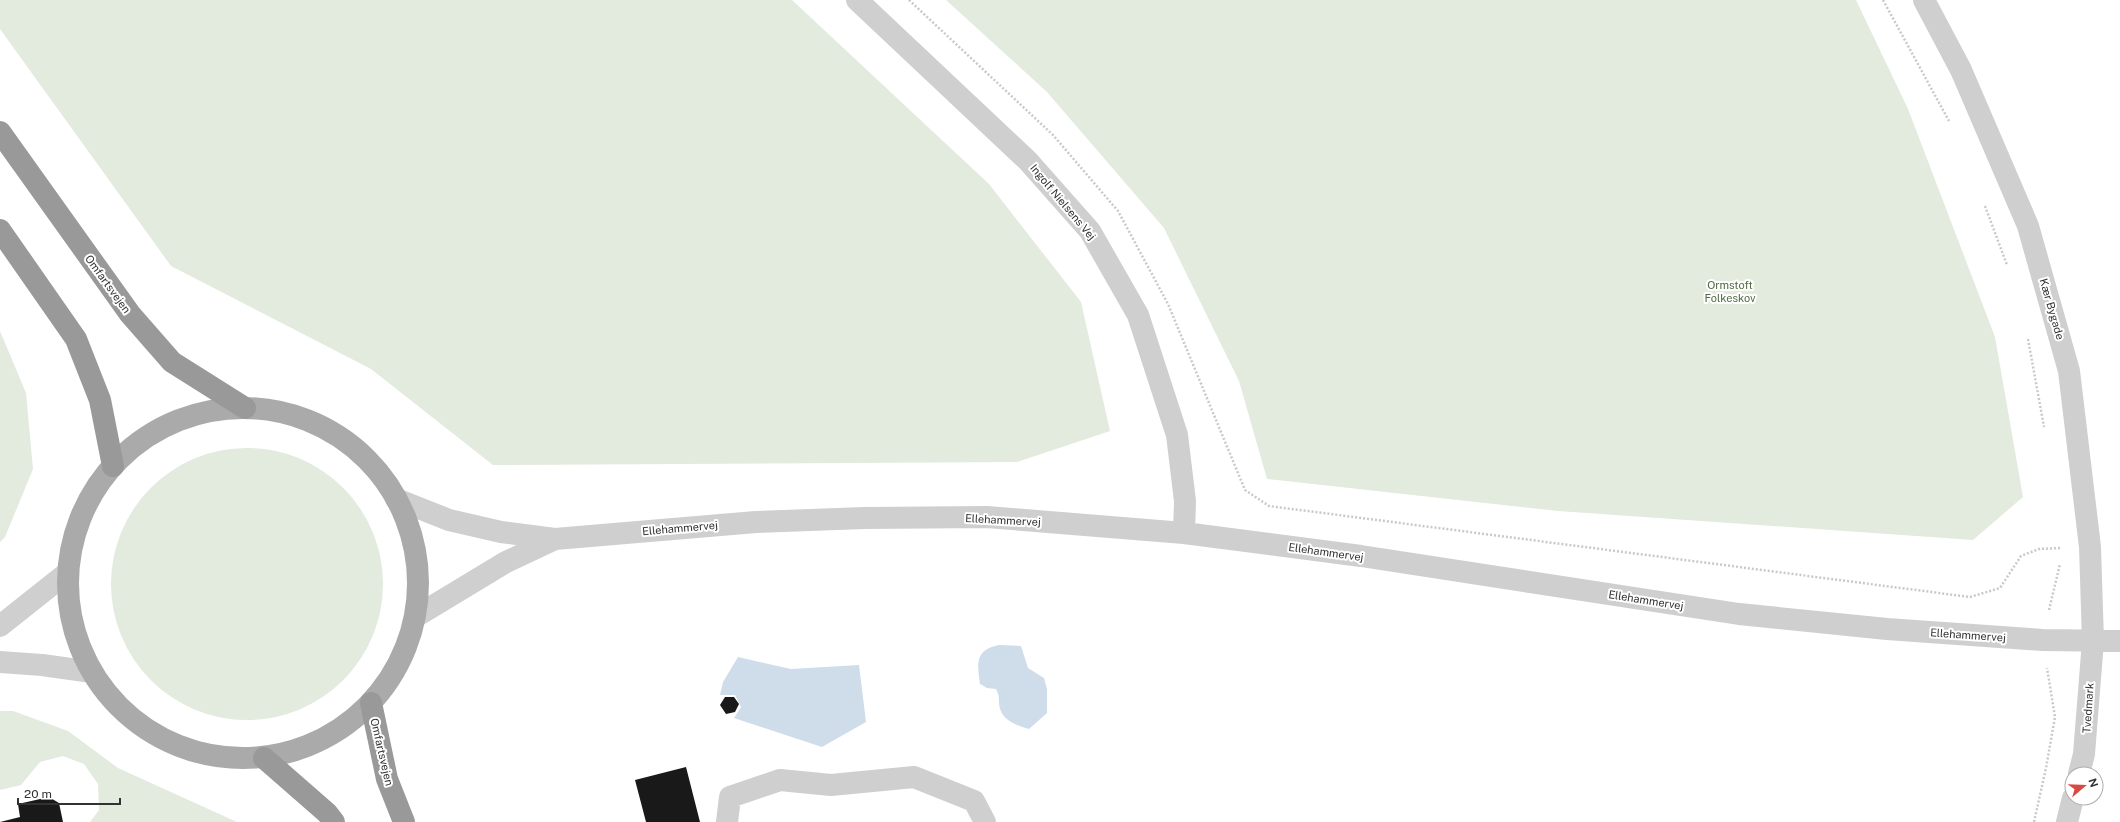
<svg xmlns="http://www.w3.org/2000/svg" width="2120" height="822" font-family="'Public Sans',sans-serif">
<rect width="100%" height="100%" fill="#fff"/>
<path fill="#e3eade" d="M0,0H792L989,184L1081,302L1110,431L1017,462L493,465L371,369L171,266L0,29Z
M946,0H1856L1908,109L1995,337L2023,497L1973,540L1558,511L1267,479L1239,381L1164,228L1047,92Z
M0,331L26,393L33,469L5,537L0,542Z
M111 584a136 136 0 1 1 272 0a136 136 0 1 1-272 0Z
M0,711H13L68,731L118,768L237,822H90L99,810L98,784L84,764L63,756L40,762L21,785L0,790Z"/>
<path fill="#cfddeb" d="M999,645L1021,646L1028,668L1044,678L1047,689V713L1029,729C1015,725 1001,720 999,704C999,699 999,694 996,689L987,688L980,684C977,663 975,650 999,645Z
M738,657L791,669L859,665L866,722L822,747L734,718L741,707L735,695H720L723,682Z"/>
<path fill="#191919" d="M725,697H734L739,704L735,712L726,714L720,705Z
M686,767L700,822H646L635,780Z
M49,797L59,803L63,822H0L20,817L18,804Z"/>
<g fill="none" stroke-linecap="round" stroke-linejoin="round">
<path stroke="#c9c9c9" stroke-width="2.5" stroke-dasharray="2 2" stroke-linecap="butt" d="M909,0L1053,135L1118,211L1168,304L1245,490L1269,506L1970,597L2000,588L2021,556L2039,549L2061,548
M1883,0L1949,121
M1985,206L2007,265
M2028,339L2044,427
M2049,610L2060,564
M2034,822L2046,768L2055,717L2047,668"/>
<path stroke="#cfcfcf" stroke-width="22" d="M857,0L1028,161L1090,231L1138,315L1177,435L1185,501L1184,533
M1924,0L1961,70L2028,226L2069,371L2090,547L2093,641L2084,754L2079,774
M396,499L449,520L501,532L555,539L756,522L865,518L987,517L1184,533L1361,556L1739,614L1887,629L2043,640L2120,641
M415,617L506,562L555,539
M0,626L68,572
M0,662L42,665L92,672
M727,822L730,797L780,780L831,785L914,777L974,801L985,822
M2067,822L2073,798"/>
<path stroke="#aaa" stroke-width="22" d="M68 583a175 175 0 1 1 350 0a175 175 0 1 1-350 0Z"/>
<path stroke="#999" stroke-width="22" d="M0,132L130,314L172,362L245,408
M0,230L76,339L100,400L113,466
M371,703L387,779L404,822
M264,758L327,813L334,822"/>
</g>
<g text-anchor="middle" stroke-width="4" stroke-linejoin="round" paint-order="stroke">
<g font-size="11" fill="#323232" stroke="#fff">
<text transform="translate(1063 202) rotate(50)" y="4">Ingolf Nielsens Vej</text>
<text transform="translate(108 284) rotate(54)" y="4">Omfartsvejen</text>
<text transform="translate(2052 309) rotate(74)" y="4">Kær Bygade</text>
<text transform="translate(1003 520) rotate(3)" y="4">Ellehammervej</text>
<text transform="translate(680 528) rotate(-5)" y="4">Ellehammervej</text>
<text transform="translate(1326 552) rotate(8)" y="4">Ellehammervej</text>
<text transform="translate(1646 600) rotate(9)" y="4">Ellehammervej</text>
<text transform="translate(1968 635) rotate(4)" y="4">Ellehammervej</text>
<text transform="translate(2088 708) rotate(-86)" y="4">Tvedmark</text>
<text transform="translate(382 752) rotate(77)" y="4">Omfartsvejen</text>
</g>
<g font-size="11" fill="#506b42" stroke="#fff">
<text x="1730" y="289">Ormstoft<tspan x="1730" dy="13">Folkeskov</tspan></text>
</g>
</g>
<g transform="translate(2084 786) rotate(71)"><circle r="19" fill="#ffffff" stroke="#adadad"/>
<path d="M0-3L7 15L0 10L-7 15Z" fill="#d94944"/>
<text y="-6" font-size="11" font-weight="bold" text-anchor="middle" fill="#323232">N</text>
</g>
<path d="M18 798v6h102v-6" fill="none" stroke="#323232" stroke-width="2"/>
<text x="24" y="798" font-size="12" fill="#323232" stroke="#ffffff" stroke-width="3" paint-order="stroke">20 m</text>
</svg>
